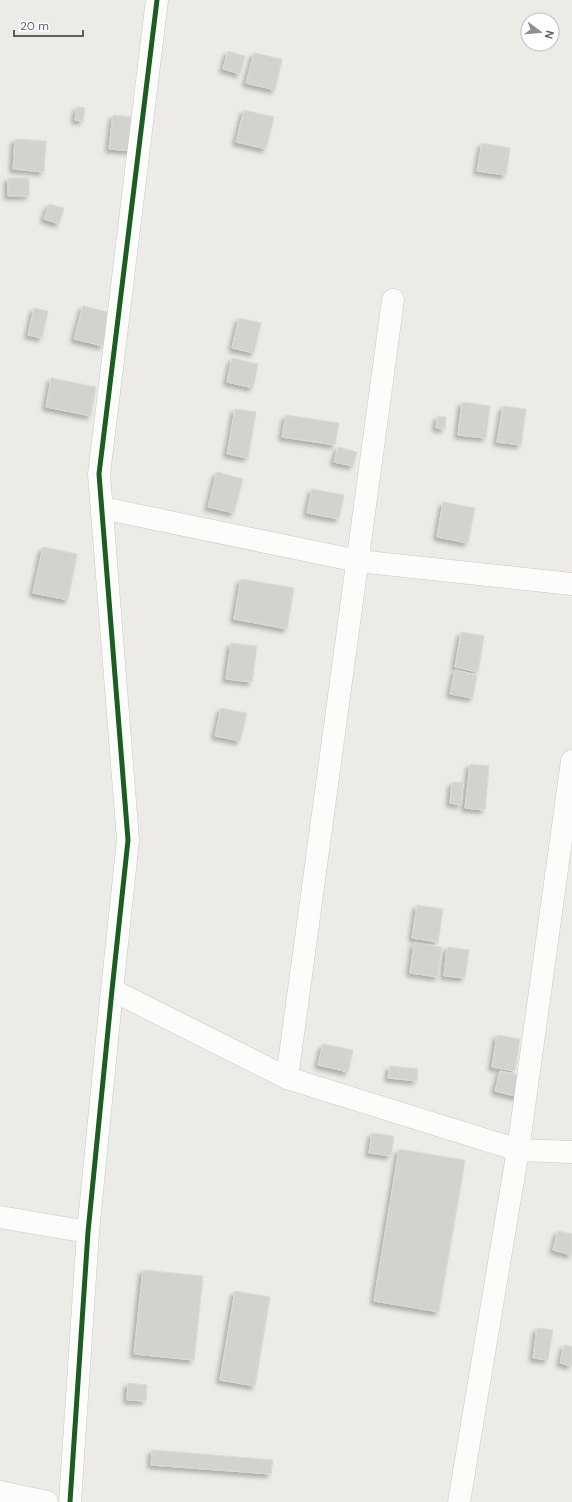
<svg xmlns="http://www.w3.org/2000/svg" width="572" height="1502" font-family="'DM Sans',sans-serif">
<defs>
<filter id="shadow"><feDropShadow dx="-3.5" dy="3.5" stdDeviation="2" flood-color="#0004"/></filter>
</defs>
<rect width="100%" height="100%" fill="#edebe6"/>
<path fill="#d3d2cf" stroke="#dcdad6" filter="url(#shadow)" d="M228,51L245,56L240,74L223,69Z
M254,53L282,59L275,90L246,83Z
M77,107L85,108L83,121L75,120Z
M244,110L274,117L266,149L236,142Z
M113,115L140,118L136,151L109,149Z
M15,139L46,141L44,172L13,169Z
M482,143L510,148L506,175L477,171Z
M8,178H29V196H8Z
M49,204L64,208L59,224L44,219Z
M83,306L112,313L103,346L74,339Z
M34,308L48,311L42,338L28,335Z
M239,318L261,323L254,353L232,348Z
M232,358L258,364L253,388L227,382Z
M51,378L96,387L91,416L46,407Z
M462,402L490,406L486,438L458,435Z
M503,406L526,409L521,445L497,442Z
M235,409L256,412L248,458L227,454Z
M286,415L339,423L335,445L282,437Z
M438,416L446,417L445,429L436,428Z
M338,447L357,452L353,466L334,462Z
M217,472L243,479L234,513L208,507Z
M312,489L344,495L339,519L307,513Z
M443,502L475,508L468,543L437,537Z
M43,547L77,554L68,600L33,593Z
M241,579L294,588L287,629L234,619Z
M461,632L484,636L478,672L455,667Z
M231,643L257,646L252,682L226,679Z
M455,670L477,675L473,698L450,694Z
M221,708L247,713L240,741L215,736Z
M470,764L489,766L485,810L465,808Z
M452,782L463,783L461,805L450,803Z
M417,905L443,909L438,942L412,938Z
M414,943L442,947L438,977L410,973Z
M447,947L469,950L465,978L444,976Z
M497,1035L520,1039L515,1071L492,1067Z
M323,1044L353,1050L348,1072L318,1065Z
M390,1066L418,1069L417,1081L388,1078Z
M500,1071L524,1076L519,1097L495,1091Z
M372,1133L394,1136L391,1156L369,1153Z
M399,1149L465,1160L439,1312L374,1301Z
M558,1231L572,1234V1255L553,1250Z
M143,1270L203,1276L194,1360L134,1354Z
M235,1291L270,1297L255,1386L220,1380Z
M537,1328L553,1330L548,1360L533,1358Z
M564,1345L572,1347V1366L560,1363Z
M128,1383L147,1385L146,1401L127,1400Z
M152,1450L273,1460L271,1474L151,1465Z"/>
<g fill="none" stroke-linecap="round" stroke-linejoin="round">
<defs>
<path id="minor" d="M102,508L358,561L572,584
M112,990L287,1078L518,1150L572,1152
M287,1078L393,300
M0,1217L88,1232
M70,1502L88,1232L112,990L128,840L99,474L157,0
M459,1502L518,1150L572,761"/>
<path id="secondary" d="M0,1492L47,1502"/>
</defs>
<use href="#minor" stroke="#c9c9c9" stroke-width="23"/>
<use href="#secondary" stroke="#c9c9c9" stroke-width="23"/>
<use href="#minor" stroke="#fcfcfb" stroke-width="22"/>
<use href="#secondary" stroke="#fcfcfb" stroke-width="22"/>
<defs>
<path id="cycleway" d="M70,1502L88,1232L112,990L128,840L99,474L157,0"/>
</defs>
<use href="#cycleway" stroke="#fff" stroke-width="8"/>
<use href="#cycleway" stroke="#1b5e20" stroke-width="5"/>
</g>
<g transform="translate(540 32) rotate(106)"><circle r="19" fill="#ffffff" stroke="#bdc0c2"/>
<path d="M0-3L7 15L0 10L-7 15Z" fill="#8e9193"/>
<text y="-6" font-size="11" font-weight="bold" text-anchor="middle" fill="#5b6166">N</text>
</g>
<path d="M14 30v6h69v-6" fill="none" stroke="#5b6166" stroke-width="2"/>
<text x="20" y="30" font-size="12" fill="#5b6166" stroke="#ffffff" stroke-width="3" paint-order="stroke">20 m</text>
</svg>
